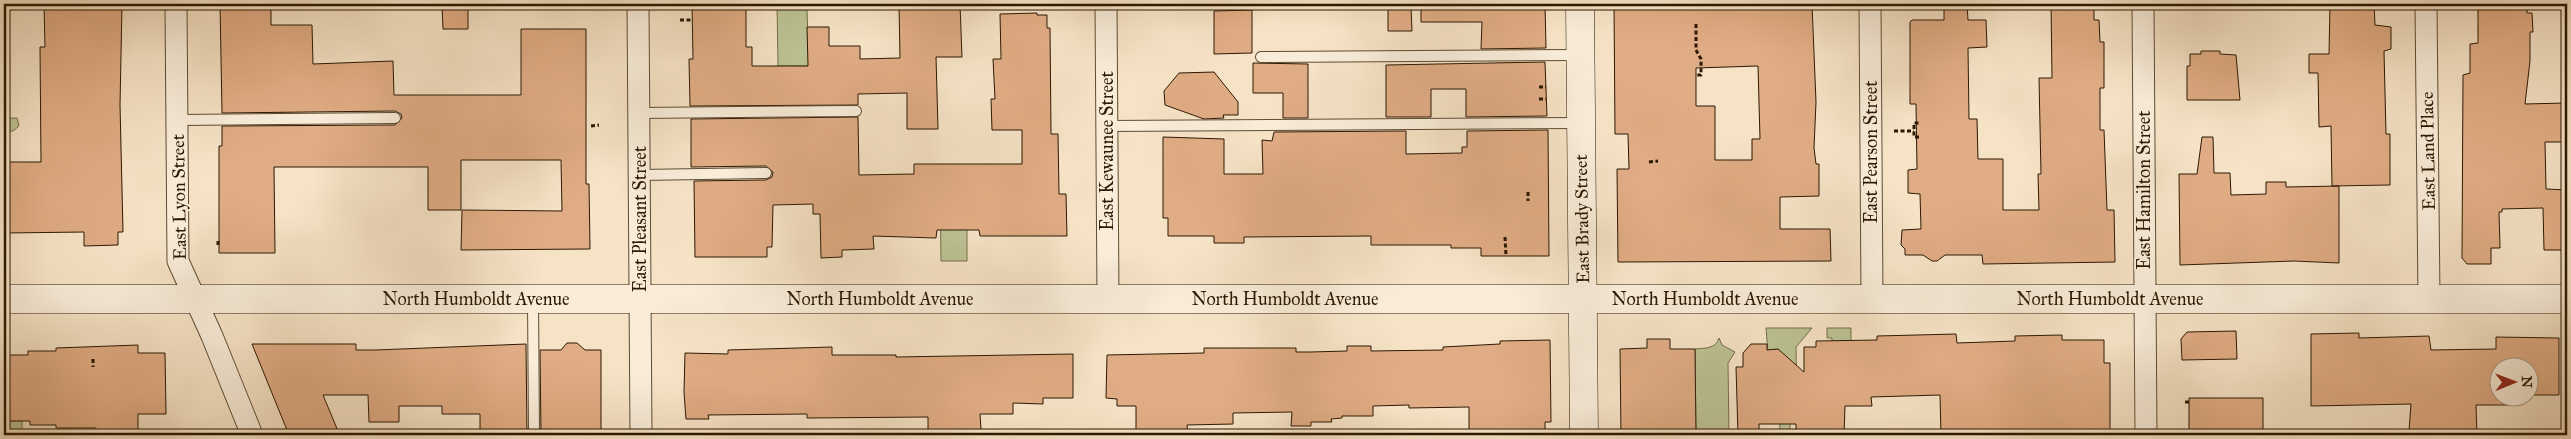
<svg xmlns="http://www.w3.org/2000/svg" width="2571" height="439" font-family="'IM FELL Great Primer',serif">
<rect width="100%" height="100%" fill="#f6e3c6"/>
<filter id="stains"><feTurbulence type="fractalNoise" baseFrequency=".004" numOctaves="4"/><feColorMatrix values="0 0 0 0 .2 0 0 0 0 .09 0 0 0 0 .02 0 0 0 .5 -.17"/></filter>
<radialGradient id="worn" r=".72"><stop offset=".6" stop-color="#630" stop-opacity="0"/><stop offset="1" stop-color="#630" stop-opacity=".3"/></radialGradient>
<path fill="#bdc394" stroke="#746e4b" d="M777,4H816L807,10L809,66H778Z
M4,118H17L19,126L13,131H4Z
M940,180L967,220V261H941Z
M1766,328H1812L1796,347L1797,414L1790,419V435H1780L1778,349L1768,352Z
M1827,328H1851V359L1832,346V338H1827Z
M1719,338L1722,345L1735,352L1728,363L1729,435H1696L1695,349C1705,348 1716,349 1719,338Z
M4,421H22V435H4Z"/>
<path fill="#e0ac85" stroke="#2b1902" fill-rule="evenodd" d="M44,4H122L120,105L123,232H118V245L84,246V232L4,233V162H41L40,47H45Z
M220,4H271V25H312L313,64L393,61L394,95H521V29H586V184H589L590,249L461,250L462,210L562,211L561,160H461V210H428V167H274L275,253H219V146H222V126L395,125L402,118L401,114L395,111L222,113Z
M442,4H468V29H443Z
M692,4H746V47H752V66H808L807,27H829V46H860V59L900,58L899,4H960L962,57H936L938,129H907V93L858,94V105L690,106L689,59H693Z
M1421,4H1545L1546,48L1481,49L1482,22H1421Z
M1614,4H1812L1816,102L1814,148L1816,164H1819V196L1780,197V229H1830L1831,261L1618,262L1617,169H1629L1628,134H1615ZM1758,66L1760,139H1752V160H1715V106H1696V68Z
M1944,4H1967L1968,20H1986L1987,47L1968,48L1969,119H1977L1978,159H2003V210H2039L2038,174H2041L2039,78H2052L2051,4H2094V20H2099L2100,42H2104V88H2100V130H2104L2107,210H2114L2115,262L1983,264L1982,255H1945L1937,261H1932L1923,255H1905V249L1901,245L1902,230L1921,229L1920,194L1908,193V170L1917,169L1916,104H1910V22L1912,20H1944Z
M2374,4L2375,25L2391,27V49L2384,51L2386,134H2390V185L2332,186L2331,126L2319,127L2318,73H2309V54H2329L2330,5Z
M2478,4H2527V13H2532L2533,32H2530V61L2525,104L2566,103L2567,142H2545L2546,189L2567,190V250H2544L2543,208L2502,209V212H2499L2500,248H2491V264H2467L2462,258L2463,75L2470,73V44L2478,43Z
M1388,7H1411L1412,31H1388Z
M1252,10V53L1214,54V11Z
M1037,13V15H1047V28H1050L1051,134H1058L1059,194H1066L1067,236H980L979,230H937L936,238L873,236L874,249L842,250V257L821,258L820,214H813V204L773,205L772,247H767V257H695L694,181L766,180L772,177L773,172L766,166L691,167V119L858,117L859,175L914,174V164H1022V130H992L991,99H995L993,59H1001L1000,14Z
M2201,51H2220V54L2236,55L2240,100H2187V66H2190V54H2201Z
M1545,62L1547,116L1466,117V89H1431V117H1386V65Z
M1253,63L1308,64V118H1283V93H1253Z
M1214,72L1238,102V115H1223L1224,118L1204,119L1165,105L1164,91L1179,73Z
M1548,130L1549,256H1481V248H1451V245H1371V236L1244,237V243H1214V236H1168V218H1163V137L1224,139V174H1263L1262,140L1272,141L1274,132L1406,131V154L1462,153V147H1467V131Z
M2202,137H2213L2214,173H2230L2231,195L2266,194V182H2286V187L2339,186V263L2294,261L2180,265L2179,174H2197Z
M2236,331L2237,359L2182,360L2181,339L2187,332Z
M2359,333V338L2429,336L2431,350L2496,349V337L2559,338V395H2528V366H2498V396H2520V405H2476L2477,435H2412V431H2409L2411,404L2311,406V334Z
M1956,334L1957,343L2015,341V336L2062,335V340H2104V363H2110V435H2068V433L1941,435L1940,395L1871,397L1872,406H1845L1844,435H1796V424H1759V435H1738L1736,367H1743V353L1751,344H1767V350L1778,349L1804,372V347H1816V341L1877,340V336Z
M1647,339H1670V349H1695L1696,435H1621L1620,349L1647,348Z
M1550,340L1551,422H1545V435H1469V407L1409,408V405L1373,406V416H1342V418L1331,419L1332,422H1311V426H1291L1292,412L1233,413V424L1187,425L1188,435H1136V406H1117V399L1106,398L1107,355L1204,353V348H1296V352H1310L1347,351V346H1371V351L1443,350V347L1500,344V341Z
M567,343H577L585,350H601V435H541L540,350H561Z
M252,344H356V350H376L526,344L527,435H480V414H442V406H399V422H369L368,395H323L338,431L328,435H289Z
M138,345V353H165L166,414H138V431H96V428H56V425H30V421H4V355H28V351H56V348Z
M832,347V355H896V357L1073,354V398H1043V404L1013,403V414H980L981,430H928V417L807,418V414L708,415L709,419H686L684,392L685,353L728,354V350Z
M2189,398H2263V435H2189Z"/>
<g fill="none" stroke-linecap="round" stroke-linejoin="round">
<defs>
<path id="lane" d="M1261,57L1579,55
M639,113L856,111
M178,120L395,118
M1107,126L1581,123
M640,175L766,173
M533,299L534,435"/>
<path id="street" d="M176,4L178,261L212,336L252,435
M638,4L641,435
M1106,4L1108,299
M1870,4L1872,299
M2143,4L2146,435
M2426,4L2429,299"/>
<path id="secondary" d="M1580,4L1584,435
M4,299H2567"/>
</defs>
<use href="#lane" stroke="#5e4c33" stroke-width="12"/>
<use href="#street" stroke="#5e4c33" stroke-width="23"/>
<use href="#secondary" stroke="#2b1902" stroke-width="29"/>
<path stroke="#2b1902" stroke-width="3" stroke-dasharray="4 2.5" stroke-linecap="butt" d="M680,20H692
M1696,24V50L1701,59V75H1696
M1539,87H1546
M1539,99H1546
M591,126L599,125
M1894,131H1914
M1919,137H1914V123H1920
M1649,162L1658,161
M1528,192V201
M1505,237L1506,256
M218,241V247
M93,359V367
M2185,402H2189"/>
<use href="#lane" stroke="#f9edda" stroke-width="10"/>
<use href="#street" stroke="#f9edda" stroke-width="21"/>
<use href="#secondary" stroke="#f9edda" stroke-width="28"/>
</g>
<g text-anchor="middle" stroke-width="4" stroke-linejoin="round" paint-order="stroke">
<g font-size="18" fill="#2b1902" stroke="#f9edda">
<text transform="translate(1107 151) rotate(-90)" y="6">East Kewaunee Street</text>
<text transform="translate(2428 151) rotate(-91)" y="6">East Land Place</text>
<text transform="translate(1871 152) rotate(-90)" y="6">East Pearson Street</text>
<text transform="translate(2144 190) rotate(-90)" y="6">East Hamilton Street</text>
<text transform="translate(179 197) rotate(-91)" y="6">East Lyon Street</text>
<text transform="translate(640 219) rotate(-90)" y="6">East Pleasant Street</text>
<text transform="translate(1582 219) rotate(-91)" y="6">East Brady Street</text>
<text x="476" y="305">North Humboldt Avenue</text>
<text x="880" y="305">North Humboldt Avenue</text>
<text x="1285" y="305">North Humboldt Avenue</text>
<text x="1705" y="305">North Humboldt Avenue</text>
<text x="2110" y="305">North Humboldt Avenue</text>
</g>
</g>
<rect width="2571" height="439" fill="none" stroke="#f6e3c6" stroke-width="20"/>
<rect x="5" y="5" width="2561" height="429" fill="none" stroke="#2b1902" stroke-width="2.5"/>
<rect x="10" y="10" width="2551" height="419" fill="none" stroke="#2b1902"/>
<g transform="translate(2514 382) rotate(89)"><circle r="24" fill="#f9edda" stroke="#a79884"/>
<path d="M0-4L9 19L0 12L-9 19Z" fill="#8f2418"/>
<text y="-8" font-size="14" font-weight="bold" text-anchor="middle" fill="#2b1902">N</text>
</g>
<rect width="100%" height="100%" filter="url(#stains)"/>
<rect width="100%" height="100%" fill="url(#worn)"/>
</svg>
